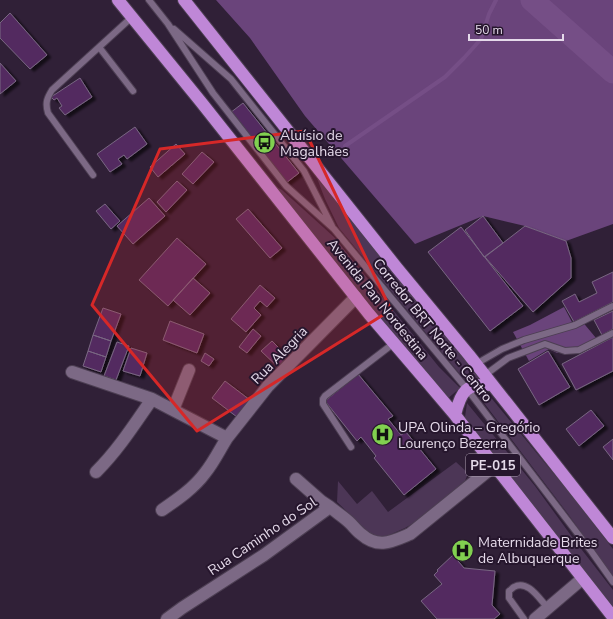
<svg xmlns="http://www.w3.org/2000/svg" width="613" height="619" font-family="'Nunito Sans',sans-serif">
<defs>
<filter id="shadow"><feDropShadow dx="4" dy="2.5" stdDeviation="1" flood-color="#0009"/></filter>
</defs>
<rect width="100%" height="100%" fill="#302037"/>
<path fill="#4c3656" d="M315,173L483,380L468,384L339,228L325,199Z
M271,184L282,190L334,237L439,367L460,388L446,400Z
M488,394L568,491L613,549V577L568,514L478,395Z
M467,403L535,486L575,541L613,590V612L469,426L465,417Z
M456,462L468,473L465,481L419,520L405,528L387,536L374,537L367,531L337,502L338,481L357,504L372,491L388,512Z"/>
<path fill="#6a447b" d="M216,0H613V224L566,241L525,226L483,216L415,244L305,116L250,38Z
M564,307L573,324L581,320L596,338L580,347L557,353L549,349L529,361L513,332L530,325Z"/>
<g fill="none" stroke-linecap="round" stroke-linejoin="round">
<path stroke="#754e86" stroke-width="4" d="M345,146L445,77L464,58L481,39L489,14L496,0"/>
<path stroke="#754e86" stroke-width="23" d="M532,0L613,72"/>
</g>
<path fill="#522c61" stroke="#796682" filter="url(#shadow)" d="M10,13L47,55L30,69L0,38V23Z
M0,63L16,81L0,94Z
M80,78L92,97L65,115L59,108L62,106L57,98L54,100L51,97Z
M243,103L299,173L286,183L230,113Z
M135,127L147,144L127,159L124,155L118,159L122,164L110,172L97,154Z
M176,144L185,154L158,177L150,167Z
M202,152L214,162L193,184L182,174Z
M177,181L187,190L166,212L157,202Z
M149,198L165,216L133,244L117,226Z
M105,204L120,221L111,229L96,211Z
M248,209L282,248L270,258L236,219Z
M483,216L503,243L484,257L465,230Z
M525,226L566,241L571,258V278L533,312L485,257Z
M461,227L523,306L490,331L428,252Z
M177,238L206,264L168,306L139,280Z
M613,272V302L574,322L562,301L575,294L579,302L597,293L592,282Z
M193,278L210,293L190,315L173,300Z
M260,285L275,298L267,307L260,301L254,308L261,315L246,332L231,319Z
M103,308L121,314L111,341L93,335Z
M613,311V329L602,335L594,320Z
M170,321L204,334L197,353L163,340Z
M253,329L261,336L247,353L239,347Z
M93,335L111,341L106,357L88,351Z
M613,337V371L576,390L562,364Z
M272,341L289,358L279,368L261,351Z
M117,342L129,346L116,380L104,376Z
M131,348L147,353L140,376L123,371Z
M88,351L106,357L101,372L83,366Z
M548,351L570,387L539,405L518,369Z
M205,353L214,359L209,366L201,361Z
M358,374L393,416L388,419L401,435L406,432L436,469L404,495L374,458L376,456L361,437L357,441L325,401Z
M225,381L250,400L237,417L212,398Z
M591,410L604,426L579,446L566,429Z
M613,439V460L603,447Z
M453,555L464,568L495,571L492,605L500,614L494,619H437L421,601L442,584L434,575L438,571L437,570Z"/>
<g fill="none" stroke-linecap="round" stroke-linejoin="round">
<defs>
<path id="lane" d="M149,0L168,24L213,93L286,186L334,229L467,389L591,551L613,582
M174,29L231,79L304,171L332,226
M99,47L133,91
M93,175L48,113C45,103 47,98 52,90L132,17
M476,364L502,349L524,340L575,325L613,306
M485,375L508,358L545,344L565,351L579,350L613,333
M351,447L323,404V399L325,396L394,343
M524,619L509,598V591C511,590 512,588 514,587C528,579 540,600 548,608"/>
<path id="street" d="M72,372L152,399L173,410L227,438L268,386L356,297
M173,410L189,370
M96,472C118,450 134,425 152,399
M296,479L321,501L330,507
M162,510C178,499 194,488 205,473C214,462 220,449 227,438
M167,619L182,608L264,555L330,507C337,513 344,517 350,523C354,527 357,531 361,534C378,549 391,542 410,534L494,466
M535,619L582,579"/>
<path id="highway" d="M118,0L201,102L369,314L428,383L455,415L613,617
M184,0L397,268L469,355L613,538
M455,415C461,391 466,383 492,385"/>
</defs>
<use href="#lane" stroke="#4d3f53" stroke-width="8"/>
<use href="#street" stroke="#4d3f53" stroke-width="14"/>
<use href="#highway" stroke="#4d3f53" stroke-width="14"/>
<use href="#lane" stroke="#7c6985" stroke-width="6"/>
<use href="#street" stroke="#7c6985" stroke-width="12"/>
<use href="#highway" stroke="#bf87d7" stroke-width="12"/>
</g>
<path fill="#d62828" fill-opacity="0.2" stroke="#d62828" stroke-width="3" stroke-linejoin="round" d="M305,131L391,310L197,431L92,305L160,149Z"/>
<defs>
<symbol id="bus-disc" viewBox="-11 -11 22 22"><circle r="9.5" fill="#81d050" stroke="#26162d"/><path d="M-5-6H5V4H4V6H2V4H-2V6H-4V4H-5ZM-3.5-4V0h7V-4ZM-3.5 1.2v1.5H-2V1.2ZM2 1.2v1.5H3.5V1.2Z" fill="#111"/></symbol>
<symbol id="hospital-disc" viewBox="-11 -11 22 22"><circle r="9.5" fill="#81d050" stroke="#26162d"/><path d="M-5-5h3v3.5h4V-5h3V5h-3V1.5h-4V5h-3Z" fill="#111"/></symbol>
</defs>
<g fill-rule="evenodd">
<use href="#bus-disc" x="252" y="130" width="25" height="25"/>
<use href="#hospital-disc" x="370" y="422" width="25" height="25"/>
<use href="#hospital-disc" x="450" y="538" width="25" height="25"/>
</g>
<g text-anchor="middle" stroke-width="4" stroke-linejoin="round" paint-order="stroke">
<rect fill="#26162d" stroke="#ac9fb1" stroke-width="1" x="466" y="454" width="54" height="22" rx="3"/>
<g font-size="13" font-weight="bold" fill="#e5daea">
<text x="493" y="470">PE-015</text>
</g>
<g font-size="14" fill="#e5daea" stroke="#26162d" text-anchor="start">
<text x="280" y="140">Aluísio de<tspan x="280" dy="16">Magalhães</tspan></text>
<text x="398" y="432">UPA Olinda – Gregório<tspan x="398" dy="16">Lourenço Bezerra</tspan></text>
<text x="478" y="547">Maternidade Brites<tspan x="478" dy="16">de Albuquerque</tspan></text>
</g>
<g font-size="14" fill="#e5daea" stroke="#26162d">
<text transform="translate(378 299) rotate(51)" y="5">Avenida Pan Nordestina</text>
<text transform="translate(433 330) rotate(51)" y="5">Corredor BRT Norte - Centro</text>
<text transform="translate(279 355) rotate(-46)" y="5">Rua Alegria</text>
<text transform="translate(262 536) rotate(-34)" y="5">Rua Caminho do Sol</text>
</g>
</g>
<path d="M469 34v6h94v-6" fill="none" stroke="#e5daea" stroke-width="2"/>
<text x="475" y="34" font-size="12" fill="#e5daea" stroke="#26162d" stroke-width="3" paint-order="stroke">50 m</text>
</svg>
